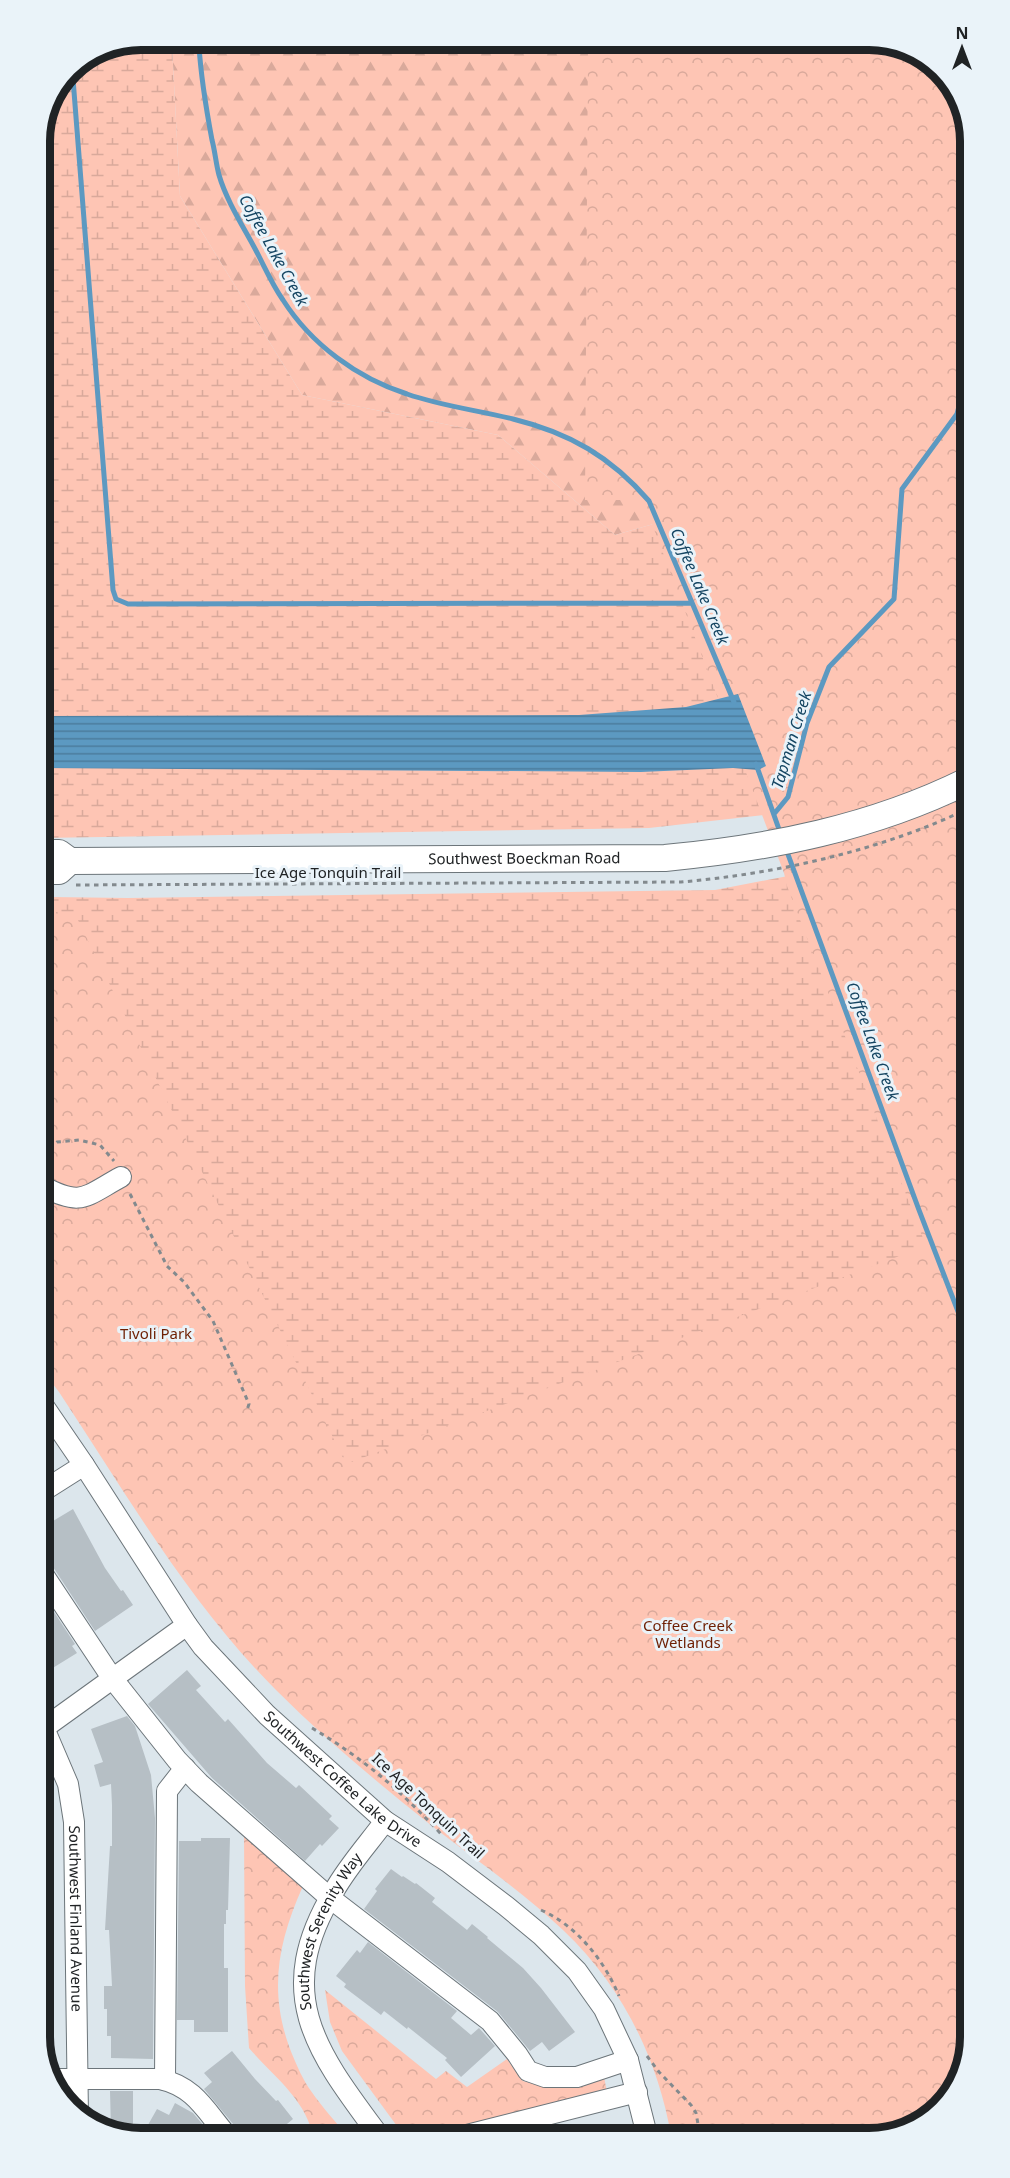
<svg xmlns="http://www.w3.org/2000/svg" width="1010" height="2178" font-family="'Noto Sans',sans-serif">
<defs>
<pattern id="forest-firs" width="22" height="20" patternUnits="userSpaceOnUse" patternTransform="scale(1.5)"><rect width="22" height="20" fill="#fec5b4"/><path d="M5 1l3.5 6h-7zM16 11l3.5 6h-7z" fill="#d9a99b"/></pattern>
<pattern id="wetland-marsh" width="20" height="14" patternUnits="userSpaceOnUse" patternTransform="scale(1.5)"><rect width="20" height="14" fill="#fec5b4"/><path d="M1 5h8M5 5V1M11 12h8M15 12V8" fill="none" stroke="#d9a99b"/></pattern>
<pattern id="park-crowns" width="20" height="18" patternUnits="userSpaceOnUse" patternTransform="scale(1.5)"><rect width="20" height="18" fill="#fec5b4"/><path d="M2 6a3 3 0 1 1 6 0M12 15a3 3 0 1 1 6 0" fill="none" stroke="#d9a99b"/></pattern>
<pattern id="water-rules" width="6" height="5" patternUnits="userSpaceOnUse" patternTransform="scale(1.5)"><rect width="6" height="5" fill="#5c99c1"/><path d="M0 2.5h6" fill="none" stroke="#4c7c9d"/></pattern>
</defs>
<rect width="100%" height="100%" fill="#dce6ec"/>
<path fill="url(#forest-firs)" d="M876,39L846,469L615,535L498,435L302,395L180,196L172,46Z"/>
<path fill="url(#wetland-marsh)" d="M172,46L180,196L302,395L498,435L615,535L846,469L774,814L649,828L41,838L39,134L69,69L102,47Z
M908,853L971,2038L954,2094L902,2133L42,1134L41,907L50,897L128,898L715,890Z"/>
<path fill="url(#park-crowns)" d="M876,39L931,60L965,108L971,2038L954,2094L902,2133L671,2135C657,2056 621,1985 563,1930C523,1892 476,1860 432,1826C378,1783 325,1739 276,1690C189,1603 127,1495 59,1392L43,1371L41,920L49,912H74L346,1464L926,1246L787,886L784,873L643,500H585L588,42Z
M244,1836L303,1886C277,1944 268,1994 292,2054C297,2066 303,2080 311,2091C322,2107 336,2122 348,2137L313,2138C308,2101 272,2075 249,2048L245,1986Z
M325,1990L436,2079L446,2071L467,2087L507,2059L523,2081L543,2086L604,2077L607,2092L434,2137H405L342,2051L330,2022Z"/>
<path fill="url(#water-rules)" d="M738,694L766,766L758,770L733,768L641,772L41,768V716L579,715L686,707Z"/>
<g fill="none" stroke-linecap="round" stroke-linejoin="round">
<path stroke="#5c99c1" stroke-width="5" d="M199,46C201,78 206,108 212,140C215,151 216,164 219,175C226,199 241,223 253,245C263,263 271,283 283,300C311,344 357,378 407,394C441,406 477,410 513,419C570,433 611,457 649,501L734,702
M72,66L113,590L116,599L128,604L692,603
M756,764L781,835
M774,814L788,797L807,723L829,667L894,599L902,489L957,414L961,399L962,103
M786,849L919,1210L969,1340"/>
</g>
<path fill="#b6bfc5" d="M73,1509L105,1568L121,1591L123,1590L133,1605L95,1631L53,1567L43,1558V1527Z
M54,1612L75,1644L72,1646L77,1653L43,1674V1620Z
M187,1670L201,1686L196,1690L225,1722L228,1719L267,1763L296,1788L299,1785L332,1816L329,1819L339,1828L322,1846L320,1844L305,1861L212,1778L148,1704Z
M127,1716L135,1726L151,1775L155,1818L153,2059L111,2058V2036H107V2009H104V1986H112L109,1930H105L110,1846H112V1805L111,1784L100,1787L94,1765L103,1762L91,1729Z
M201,1838H230L228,1910H226V1924H224V1968H228V2032H194V2020H177L179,1841H201Z
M391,1869L402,1877L403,1876L415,1884L416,1883L435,1898L432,1902L467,1930L472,1924L488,1937L487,1938L523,1968L541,1988L575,2032L549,2051L542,2042L530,2051L498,2012L364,1909L377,1891L375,1889Z
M368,1942L457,2011L451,2018L471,2035L479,2028L495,2046L461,2077L445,2060L447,2058L408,2027L407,2029L384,2011L381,2015L344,1987L346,1984L336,1976L357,1950L360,1953Z
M232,2051L255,2079L276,2101L278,2100L293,2119L270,2138H241L238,2130L204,2089L212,2082L204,2073Z
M110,2091H133V2139L111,2130Z
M175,2103L193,2113L214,2138L140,2139L157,2109L169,2115Z"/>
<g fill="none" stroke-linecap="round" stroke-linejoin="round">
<defs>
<g id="minor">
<path d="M42,1186C82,1207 84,1197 121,1177"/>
<path id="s1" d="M43,1405L84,1465L187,1625L203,1647L267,1715L385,1821L448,1862L506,1906L541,1935L577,1971L604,2009L628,2060L647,2135"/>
<path d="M43,1491L84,1465"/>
<path d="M43,1574L112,1678L177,1760L199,1783L330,1898L490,2021L517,2054L528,2071L545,2077H577L628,2060"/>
<path id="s2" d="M44,1728L68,1784L74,1822L78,2117"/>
<path d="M44,1728L187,1625"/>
<path d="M51,2079H160C196,2087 206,2112 229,2138"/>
<path d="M165,2080L167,1791L185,1768"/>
<path d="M463,2136L637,2092"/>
<path id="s3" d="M380,2137C317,2052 271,1995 334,1891C348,1866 368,1844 385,1821"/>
</g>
<g id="major">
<path id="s4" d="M41,853H59L70,861L665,858C770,848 872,828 967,781"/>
<path d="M41,871H59L70,861"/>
</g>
</defs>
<use href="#minor" stroke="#6c757a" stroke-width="22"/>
<use href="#major" stroke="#6c757a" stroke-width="28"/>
<path stroke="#838a8e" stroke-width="3" stroke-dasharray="4.5 4.5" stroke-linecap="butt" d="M76,885L681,882C775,874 883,850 967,809
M42,1153L57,1142L79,1140L100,1145L114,1161
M130,1194L167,1266L184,1282L213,1321L249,1404L247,1410
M43,1379L49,1388
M312,1728C364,1759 400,1790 441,1834
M541,1910C577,1926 604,1960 619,1996
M647,2056L659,2072L691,2105L696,2113L700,2135"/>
<use href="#minor" stroke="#fff" stroke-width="20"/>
<use href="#major" stroke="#fff" stroke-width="26"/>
</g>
<g text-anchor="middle" stroke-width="6" stroke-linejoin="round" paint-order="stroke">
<g font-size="15" fill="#202325" stroke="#eaf3f9">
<text dy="5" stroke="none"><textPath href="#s4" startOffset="486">Southwest Boeckman Road</textPath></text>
<text x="328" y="878">Ice Age Tonquin Trail</text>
<text dy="5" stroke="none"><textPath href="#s1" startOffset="483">Southwest Coffee Lake Drive</textPath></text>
<text transform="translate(428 1806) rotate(43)" y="5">Ice Age Tonquin Trail</text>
<text dy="5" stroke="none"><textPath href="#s2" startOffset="196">Southwest Finland Avenue</textPath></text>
<text dy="5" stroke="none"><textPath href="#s3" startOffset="232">Southwest Serenity Way</textPath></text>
</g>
<g font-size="15" fill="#6e1f03" stroke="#eaf3f9">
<text x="156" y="1339">Tivoli Park</text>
<text x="688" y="1631">Coffee Creek<tspan x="688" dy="17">Wetlands</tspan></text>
</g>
<g font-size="16" font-style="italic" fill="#154562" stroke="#eaf3f9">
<text transform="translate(274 250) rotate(61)" y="6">Coffee Lake Creek</text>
<text transform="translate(700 586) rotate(67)" y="6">Coffee Lake Creek</text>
<text transform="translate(791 740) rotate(-73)" y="6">Tapman Creek</text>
<text transform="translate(873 1041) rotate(70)" y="6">Coffee Lake Creek</text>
</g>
</g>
<path d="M0 0H1010V2178H0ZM141 50H869A91 91 0 0 1 960 141V2037A91 91 0 0 1 869 2128H141A91 91 0 0 1 50 2037V141A91 91 0 0 1 141 50Z" fill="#eaf3f9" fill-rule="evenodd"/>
<path fill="none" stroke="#202325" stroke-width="8" d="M141 50H869A91 91 0 0 1 960 141V2037A91 91 0 0 1 869 2128H141A91 91 0 0 1 50 2037V141A91 91 0 0 1 141 50Z"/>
<g transform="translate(962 48)" stroke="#eaf3f9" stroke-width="4.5" paint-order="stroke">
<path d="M0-4.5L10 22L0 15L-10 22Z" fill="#202325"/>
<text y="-9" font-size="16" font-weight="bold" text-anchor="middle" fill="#202325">N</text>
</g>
</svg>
